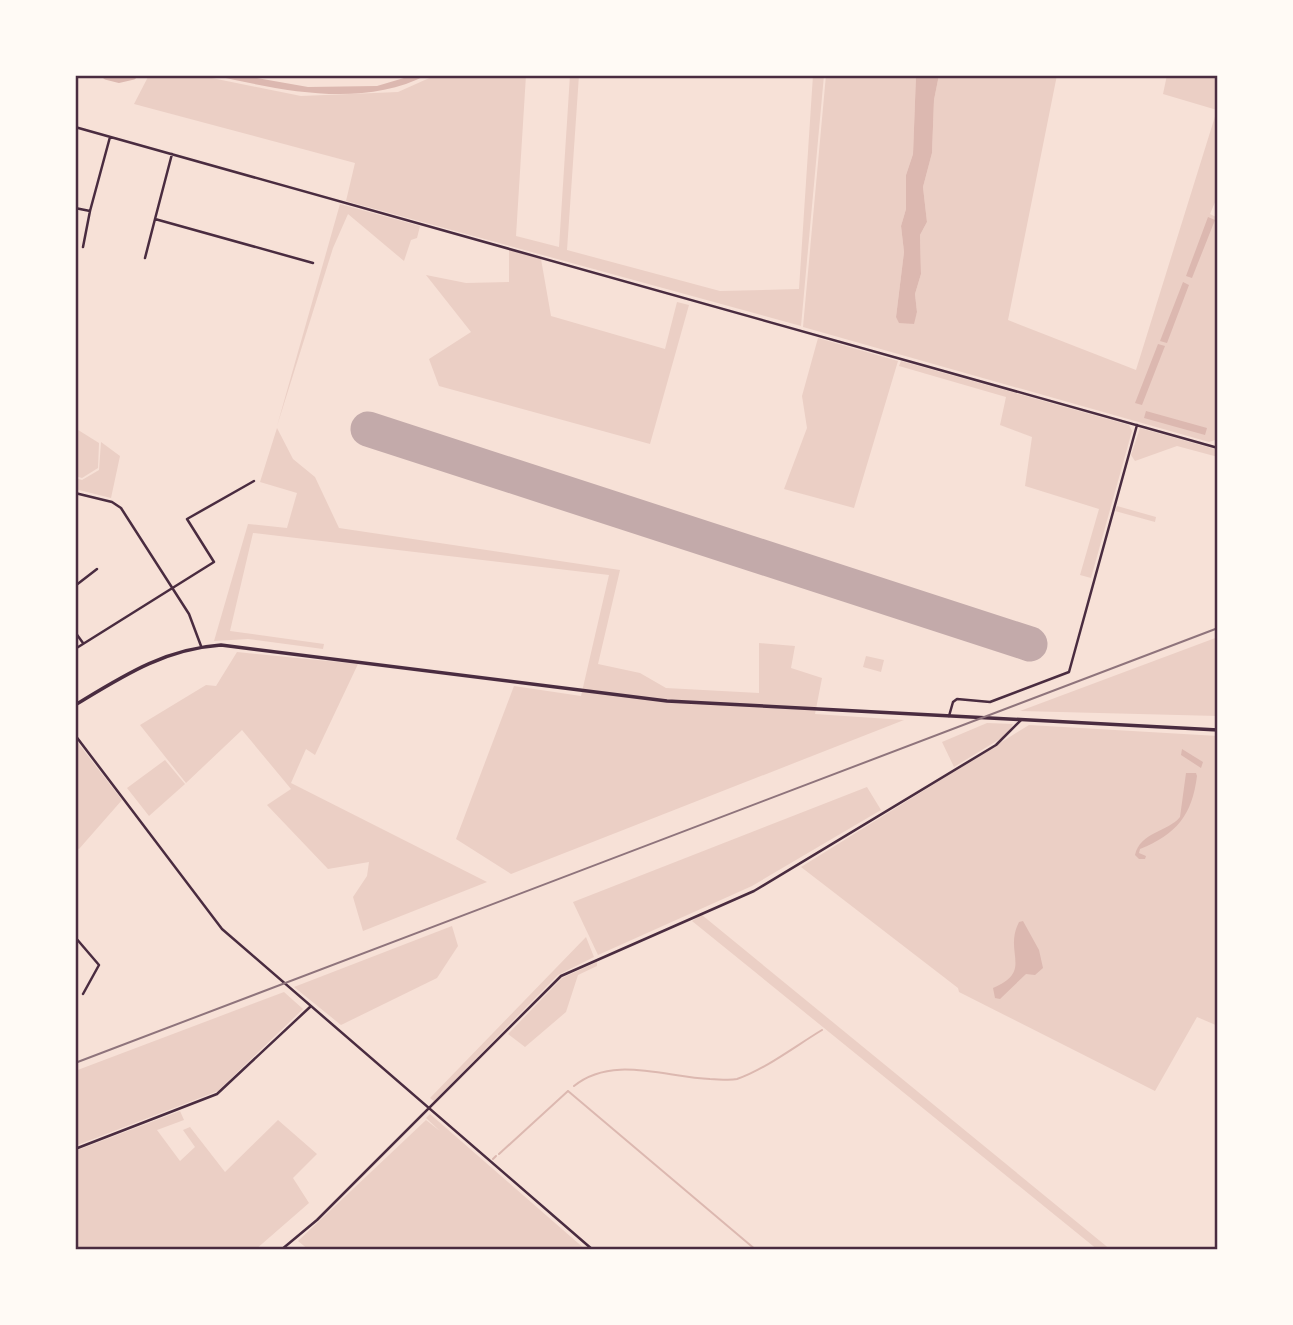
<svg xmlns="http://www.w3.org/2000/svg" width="1293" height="1325" font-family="Manrope,sans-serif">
<rect width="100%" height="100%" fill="#f7e1d7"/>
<path fill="#ebcfc5" d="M149,75H197L301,96L398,92L436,75H526L516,236L559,247L570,75H579L567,250L720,291L799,289L813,75H824L801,326L346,201L355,163L134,104Z
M826,75H916L913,154L906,175V209L901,226L904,252L896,317L913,324L917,312L915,294L921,274L920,235L927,222L923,187L932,153L934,100L939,75H1057L1008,320L1136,370L1217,110L1163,94L1167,75L1218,77V195L1210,214L1216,217L1218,214V439L1209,442L803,327Z
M340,204L420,226L417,238L411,240L404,261L348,214L333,248L277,426Z
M509,250L541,259L551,316L665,349L677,302L689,305L650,444L439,386L429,359L471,332L426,275L466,283L509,282Z
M818,338L898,361L854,508L784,489L807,428L802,396Z
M901,361L1129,425L1132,431L1091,578L1080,575L1099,509L1025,486L1032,437L1000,425L1006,397L899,366Z
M75,428L99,443L98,468L82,478L75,476Z
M277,428L293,459L315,477L339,528L620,570L598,664L640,673L666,688L759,693V643L795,646L791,668L822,678L815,714L904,720L511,874L456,839L514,686L581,696L609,575L253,533L230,631L324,644L323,649L248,639L214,641L248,524L287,528L297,493L260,482Z
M1140,428L1218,450V457L1177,446L1135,461L1131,455Z
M101,442L120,456L111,498L75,489V478L82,480L99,470Z
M1117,506L1156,517L1155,522L1115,511Z
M1218,637V716L1020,711Z
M237,652L358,664L315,755L306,749L291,783L487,882L363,931L353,897L367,876L369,862L328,869L267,805L291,789L242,730L186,783L140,725L206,685L216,686Z
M866,656L884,660L881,672L863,667Z
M987,723L1013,724L1008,734L954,767L942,742Z
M1029,725L1218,736V1026L1197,1017L1155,1091L959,992L958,988L801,867Z
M75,739L122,800L79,849L75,847Z
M165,760L185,784L149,816L127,788Z
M867,787L881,810L752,886L598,955L573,902Z
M702,915L1111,1250H1098L692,921Z
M452,926L458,946L437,978L341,1025L294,987Z
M586,937L594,957L558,975L434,1101L430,1098Z
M597,962V966L578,975L566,1012L525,1047L508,1034L562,978Z
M284,992L303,1009L218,1091L75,1146V1071Z
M180,1111L184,1120L157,1130L180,1161L195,1147L183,1130L190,1127L225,1172L278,1120L317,1154L293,1178L309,1203L255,1250H75V1151Z
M430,1114L586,1250H309L298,1241L426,1120L440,1131L426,1118Z"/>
<path fill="#dcb8b0" d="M212,75H239L308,87L377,86L414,75H427C360,109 281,90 212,75Z
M916,75H939L934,100L932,153L923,187L927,222L920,235L921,274L915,294L917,312L914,324L899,323L896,317L904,252L901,226L906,209V175L913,154Z
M1208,217L1215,220L1192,278L1186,276Z
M1183,282L1189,285L1167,343L1160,341Z
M1158,344L1165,346L1142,405L1135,403Z
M1146,411L1207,428L1205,435L1144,418Z
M1182,749L1203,762L1201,768L1181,755Z
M1186,773H1196L1197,776C1192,815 1177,834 1140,849L1139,853L1146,856L1145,859H1139L1135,855C1140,832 1168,832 1180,817Z
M1023,921L1039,950L1043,968L1035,975L1026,974L1000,999L995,998L993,988C1034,971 1003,953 1019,922Z"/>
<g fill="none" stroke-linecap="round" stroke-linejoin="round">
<path stroke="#dcb8b0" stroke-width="2" d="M574,1086C612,1055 665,1077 710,1079C718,1079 729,1081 737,1079C764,1070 797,1045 822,1030
M568,1091L756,1250
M499,1154L568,1091
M493,1159L496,1156"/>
<path stroke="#dcb8b0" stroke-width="10" d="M107,75L119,78L132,75"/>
<path stroke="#c3aaaa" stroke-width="35" d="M368,429L1030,644"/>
<path stroke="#4a2c40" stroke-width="2.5" d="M75,127L1218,448
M172,154L155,219L313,263
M75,208L90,211L110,137
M83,247L90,211
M145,258L155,219
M75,493L112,502L121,508L189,614L201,646
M75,586L97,569
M75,632L83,643
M75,649L214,562L187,519L254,481
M949,716L953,702L957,699L990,702L1069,672L1137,425
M75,735L222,929L593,1250
M75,937L99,965L83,994
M75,1149L217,1094L310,1007
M281,1250L317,1220L561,976L754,891L996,745L1021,720"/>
<path stroke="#4a2c40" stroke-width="3.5" d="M75,705C123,676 164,649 221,645L667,701L1218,730"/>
<path stroke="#8f747c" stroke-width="2" d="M75,1063L1218,628"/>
</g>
<rect width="1293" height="1325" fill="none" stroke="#fffaf5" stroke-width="154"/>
<rect x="77" y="77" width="1139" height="1171" fill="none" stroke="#4a2c40" stroke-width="2.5"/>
</svg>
